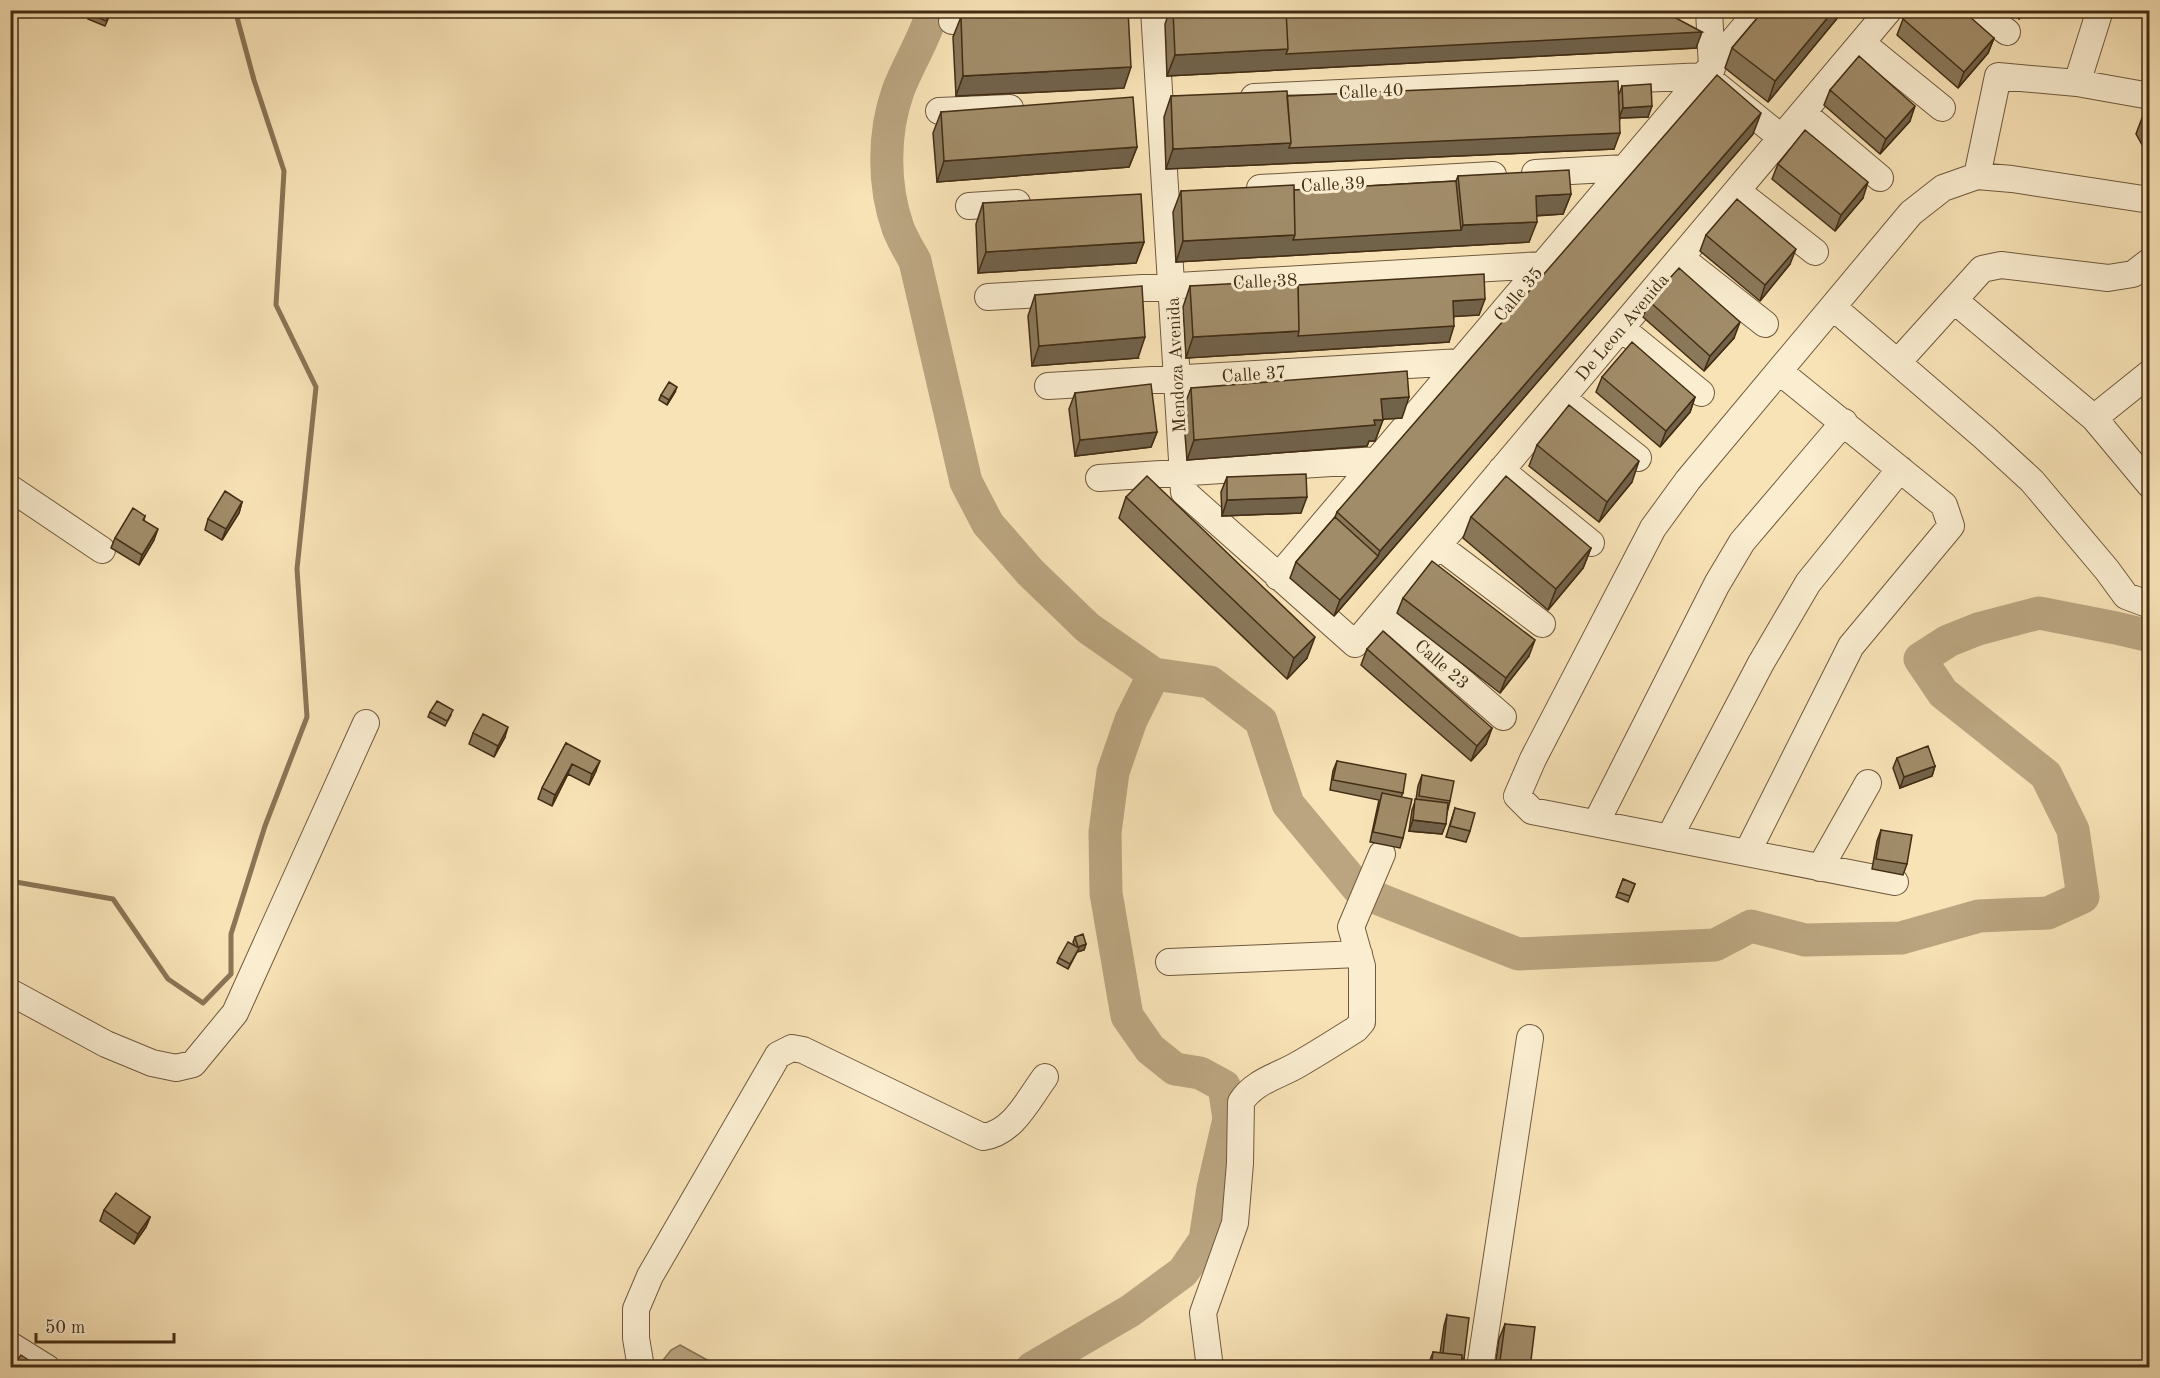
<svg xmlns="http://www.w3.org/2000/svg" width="2160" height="1378" font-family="'Old Standard TT',serif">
<rect width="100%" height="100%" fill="#f8e3b7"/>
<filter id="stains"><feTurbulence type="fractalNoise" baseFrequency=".00333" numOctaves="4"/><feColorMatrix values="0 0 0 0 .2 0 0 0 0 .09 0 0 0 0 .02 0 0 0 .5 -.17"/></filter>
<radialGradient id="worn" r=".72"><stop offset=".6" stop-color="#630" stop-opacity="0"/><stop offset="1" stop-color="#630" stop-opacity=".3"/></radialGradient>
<path fill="#baa580" stroke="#8a7555" stroke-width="1.5" d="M680,1345L720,1367H663L660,1364L671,1350Z"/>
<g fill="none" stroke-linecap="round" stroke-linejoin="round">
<path stroke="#8a7555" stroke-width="5" d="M10,881L113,899L168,979L203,1003L231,974V934L265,826L307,717L297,569L316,387L276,305L284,171L254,80L235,10"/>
<path stroke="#baa580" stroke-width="33" d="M933,10C925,39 908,64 898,91C883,133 883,186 898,228C902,239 909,250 915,261L966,482L988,524L1030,572L1088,628L1154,674L1210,682L1261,721L1288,804L1361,892L1518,954L1715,945L1751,926L1805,940L1901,938L1979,916L2048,913L2083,897L2073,830L2046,775L1943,693L1920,659L1948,641L1978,629L2039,613L2116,628L2150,636
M1032,1368L1130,1311L1183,1272L1205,1240L1213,1188L1229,1119L1224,1086L1200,1073L1175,1069L1150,1049L1127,1016L1106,893L1105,832L1113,772L1131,720L1154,674"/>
<defs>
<path id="minor" d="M1154,10L1184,492L1355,644L1889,10
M1709,10L1712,68
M1978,10L2007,32
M952,21L995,18
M1862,43L1942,108
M2077,83L2100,10
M1254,97L1705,76L1782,138
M939,111L1010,108
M1803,113L1880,178
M1535,173L1625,168
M1977,176L1998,76L2077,83L2150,96
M1260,188L1493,175
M1737,191L1815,252
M969,206L1017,203
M1681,258L1765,324
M988,297L1542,265
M1954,300L2094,418L2150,485
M1833,307L1984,437L2032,481L2107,570L2126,596L2150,605
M1621,328L1701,393
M1898,362L1982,269L2001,265L2108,278L2133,274L2150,261
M1048,386L1461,362
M1562,398L1638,458
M2094,418L2150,373
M1501,470L1591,543
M1099,478L1378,460
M10,488L102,550
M1439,546L1542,624
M1278,577L1759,10
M1382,612L1503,717
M1596,823L1717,584L1742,542L1844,422
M1669,838L1761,663L1808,583L1900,469
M1747,853L1851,646L1951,526L1944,505L1779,371
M1820,868L1868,783
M1895,882L1532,811L1517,796L1533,759L1653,528L1688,480L1911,213L1943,188L1977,176L2012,179L2150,200
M1169,962L1359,954
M10,992L106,1044L152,1063L176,1068L193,1064L235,1013L366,723
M10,1345L47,1368
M641,1368L636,1338V1309L650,1276L778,1055L792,1048L803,1050L983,1137C1013,1133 1028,1100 1045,1077
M1210,1368L1203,1313L1235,1223L1240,1163L1241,1102C1254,1081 1279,1076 1299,1064C1318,1053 1337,1041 1356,1029L1362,1022V966L1351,927L1382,854
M1480,1368L1530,1038"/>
</defs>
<use href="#minor" stroke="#705a3d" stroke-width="28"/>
<use href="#minor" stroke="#faedd0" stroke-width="26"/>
</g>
<path fill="#8a785a" stroke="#422d14" stroke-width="1.5" d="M91,10H112L105,26L88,19Z
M1170,10H1661L1696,48L1167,76L1165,24Z
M1764,10H1844L1768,102L1725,68L1732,48Z
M2010,10H2026L2019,19Z
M961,17L1124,88L956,96L953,37Z
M1903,19L1994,38L1988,53L1958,88L1897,35Z
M1622,86L1648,117L1620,118L1614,149L1166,169L1164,117L1171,96L1619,94Z
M1830,90L1910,121L1880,154L1824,105Z
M941,112L1137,147L1129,167L937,182L933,133Z
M2150,114V159L2136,134L2142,118Z
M1753,134L1334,616L1290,578L1296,562L1335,517L1337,512Z
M1778,164L1863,198L1835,231L1772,179Z
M1458,176L1571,194L1563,214L1536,216L1529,242L1176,262L1173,212L1181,191L1294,190L1456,181Z
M983,203L1144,242L1136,263L978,273L976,224Z
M1706,235L1790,264L1760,301L1700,251Z
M1298,285L1479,315L1454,316L1449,342L1186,358L1183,307L1190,286Z
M1035,295L1138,358L1032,366L1028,316Z
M1649,301L1734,338L1704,371L1643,317Z
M1602,377L1695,397L1690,412L1660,447L1596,392Z
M1191,388L1402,418L1383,419L1375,441H1369L1367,446L1187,460L1183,409Z
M675,392L667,405L659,400L661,395Z
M1075,393L1157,432L1151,447L1075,456L1069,409Z
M1537,445L1632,482L1599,522L1529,466Z
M1227,477L1301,513L1222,516L1221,492Z
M1126,497L1307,658L1287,679L1119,518Z
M242,502L239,513L222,540L205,530L208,519Z
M145,516L144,520L154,540L139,565L111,548L115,538Z
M1471,517L1591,548L1583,568L1548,610L1463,538Z
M1403,598L1529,656L1500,693L1397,613Z
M1367,649L1492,728L1486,744L1471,761L1361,665Z
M430,712L451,715L445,726L428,717Z
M473,733L505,737L494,757L469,744Z
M566,743L596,771L589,785L568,774L552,806L538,799L542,788Z
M1897,758L1935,766L1932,776L1900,788L1893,768Z
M1337,761L1403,793L1401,797L1403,838L1400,848L1370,842L1379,800L1330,790L1333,771Z
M1422,775L1450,801L1442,834L1409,831L1412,810L1416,799L1418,786Z
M1455,808L1470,831L1466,842L1446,837Z
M1881,830L1907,864L1903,875L1872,869L1877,841Z
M1623,879L1635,884L1628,902L1616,897Z
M1075,937L1086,944L1084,950L1077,952L1068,969L1057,963L1059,958L1074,945L1073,942Z
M104,1210L150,1217L146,1227L134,1244L100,1221Z
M1447,1315L1464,1359L1461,1368H1427L1433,1352L1440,1353L1444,1326Z
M1505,1324L1530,1368H1495L1499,1339Z"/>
<path fill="#71624a" stroke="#422d14" stroke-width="1.5" d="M1834,10H1844L1768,102L1775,81Z
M2022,10H2026L2019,19Z
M1702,32L1696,48L1167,76L1175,55L1288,49Z
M1994,38L1988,53L1958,88L1964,72Z
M1131,67L1124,88L956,96L963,76Z
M1652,106L1648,117L1619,118L1623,108Z
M1915,106L1910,121L1880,154L1886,139Z
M1761,113L1753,134L1334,616L1340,600L1378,556L1380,551Z
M1620,133L1614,149L1166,169L1173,149L1291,143Z
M1137,147L1129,167L937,182L944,161Z
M1868,182L1863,198L1835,231L1841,215Z
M1571,194L1563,214L1528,216L1536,196Z
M1537,222L1529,242L1176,262L1183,241L1295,235L1461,230L1463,225Z
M1144,242L1136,263L978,273L986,252Z
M1796,249L1790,264L1760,301L1765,285Z
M1485,299L1479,315L1447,317L1453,301Z
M1740,322L1734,338L1704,371L1710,356Z
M1454,326L1449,342L1186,358L1193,337L1299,331Z
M1145,337L1138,358L1032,366L1039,346Z
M677,387L675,392L667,405L669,400Z
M1409,397L1402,418L1373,420L1381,399Z
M1695,397L1690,412L1660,447L1666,431Z
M1374,420H1383L1375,441H1369L1367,446L1187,460L1194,440Z
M1157,432L1151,447L1075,456L1080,440Z
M1639,461L1632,482L1599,522L1607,502Z
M1307,497L1301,513L1222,516L1227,500Z
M242,502L239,513L222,540L226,529Z
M158,529L154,540L139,565L142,555Z
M1591,548L1583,568L1548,610L1556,589Z
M1315,637L1307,658L1287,679L1294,658Z
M1535,640L1529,656L1500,693L1506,678Z
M508,727L505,737L494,757L498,746Z
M1492,728L1486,744L1471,761L1477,746Z
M600,761L596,771L589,785L592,774Z
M572,764L568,774L552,806L555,795Z
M1935,766L1932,776L1900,788L1904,777Z
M1413,820L1446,824L1442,834L1409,831Z
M1086,944L1084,950L1077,952L1068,969L1078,947Z
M150,1217L146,1227L134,1244L138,1234Z"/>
<path fill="#a18c69" stroke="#422d14" stroke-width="1.5" d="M91,10H111L106,21L90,14Z
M1082,10H1128L1131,67L963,76L961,17Z
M1173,10H1286L1288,49L1175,55Z
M1286,10H1661L1702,32L1286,54L1288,49Z
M1764,10H1834L1775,81L1732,48Z
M1910,10H1962L1994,38L1964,72L1903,19Z
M1859,56L1915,106L1886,139L1830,90Z
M1717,75L1761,113L1380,551L1337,512Z
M1618,81L1620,133L1289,148L1291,143L1287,96Z
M1651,84L1652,106L1623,108L1622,86Z
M1287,91L1291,143L1173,149L1171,96Z
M1133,97L1137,147L944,161L941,112Z
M2150,114V132L2142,118Z
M1805,130L1868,182L1841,215L1778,164Z
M1569,170L1571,194L1536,196L1537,222L1463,225L1458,176Z
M1456,181L1461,230L1293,240L1295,235L1294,190Z
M1294,185L1295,235L1183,241L1181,191Z
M1141,194L1144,242L986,252L983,203Z
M1737,199L1796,249L1765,285L1706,235Z
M1679,268L1740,322L1710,356L1649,301Z
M1484,274L1485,299L1453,301L1454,326L1298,336L1299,331L1298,285Z
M1298,280L1299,331L1193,337L1190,286Z
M1142,286L1145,337L1039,346L1035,295Z
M1632,342L1695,397L1666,431L1602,377Z
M1407,371L1409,397L1381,399L1383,420H1374L1375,425L1194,440L1191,388Z
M669,382L677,387L669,400L661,395Z
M1151,384L1157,432L1080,440L1075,393Z
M1569,405L1639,461L1607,502L1537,445Z
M1306,474L1307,497L1227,500V477Z
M1147,476L1315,637L1294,658L1126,497Z
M1506,476L1591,548L1556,589L1471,517Z
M225,491L242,502L226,529L208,519Z
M133,508L145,516L143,520L158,529L142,555L115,538Z
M1335,517L1378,556L1340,600L1296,562Z
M1432,561L1535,640L1506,678L1403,598Z
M1383,631L1492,728L1477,746L1367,649Z
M437,701L453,710L447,721L430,712Z
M483,714L508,727L498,746L473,733Z
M566,743L600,761L592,774L572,764L555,795L542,788Z
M1928,746L1935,766L1904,777L1897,758Z
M1337,761L1406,774L1403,793L1333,780Z
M1422,775L1454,781L1450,801L1419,796Z
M1382,793L1412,799L1403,838L1373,832Z
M1415,799L1448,803L1446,824L1413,820Z
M1455,808L1475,813L1470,831L1450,826Z
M1881,830L1912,835L1907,864L1876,859Z
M1623,879L1635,884L1630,896L1618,892Z
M1083,934L1086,944L1078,947L1075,937Z
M1068,942L1079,948L1070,964L1059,958Z
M116,1193L150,1217L138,1234L104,1210Z
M1447,1315L1469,1318L1464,1359H1462V1355L1443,1353Z
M1505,1324L1535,1327L1530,1368H1499Z
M1433,1352L1462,1355L1461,1368H1431Z
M21,1355L40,1368H12Z"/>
<g text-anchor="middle" stroke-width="6" stroke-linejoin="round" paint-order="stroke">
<g font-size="18" fill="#422d14" stroke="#faedd0">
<text transform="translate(1371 91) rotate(-3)" y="6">Calle 40</text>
<text transform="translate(1333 184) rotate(-3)" y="6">Calle 39</text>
<text transform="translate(1265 281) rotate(-3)" y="6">Calle 38</text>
<text transform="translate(1518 294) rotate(-50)" y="6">Calle 35</text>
<text transform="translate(1622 327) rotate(-50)" y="6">De Leon Avenida</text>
<text transform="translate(1176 365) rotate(-93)" y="6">Mendoza Avenida</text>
<text transform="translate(1254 374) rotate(-4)" y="6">Calle 37</text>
<text transform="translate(1442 664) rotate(41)" y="6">Calle 23</text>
</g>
</g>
<rect width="2160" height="1378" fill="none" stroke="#f8e3b7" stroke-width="36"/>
<rect x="12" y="12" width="2136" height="1354" fill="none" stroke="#422d14" stroke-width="3"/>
<rect x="18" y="18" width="2124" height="1342" fill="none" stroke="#422d14" stroke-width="1.5"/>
<path d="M36 1333v9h138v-9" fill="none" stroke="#422d14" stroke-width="3"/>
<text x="45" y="1333" font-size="18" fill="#422d14" stroke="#faedd0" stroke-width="4.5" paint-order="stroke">50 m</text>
<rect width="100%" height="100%" filter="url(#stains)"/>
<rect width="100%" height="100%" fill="url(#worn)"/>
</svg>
